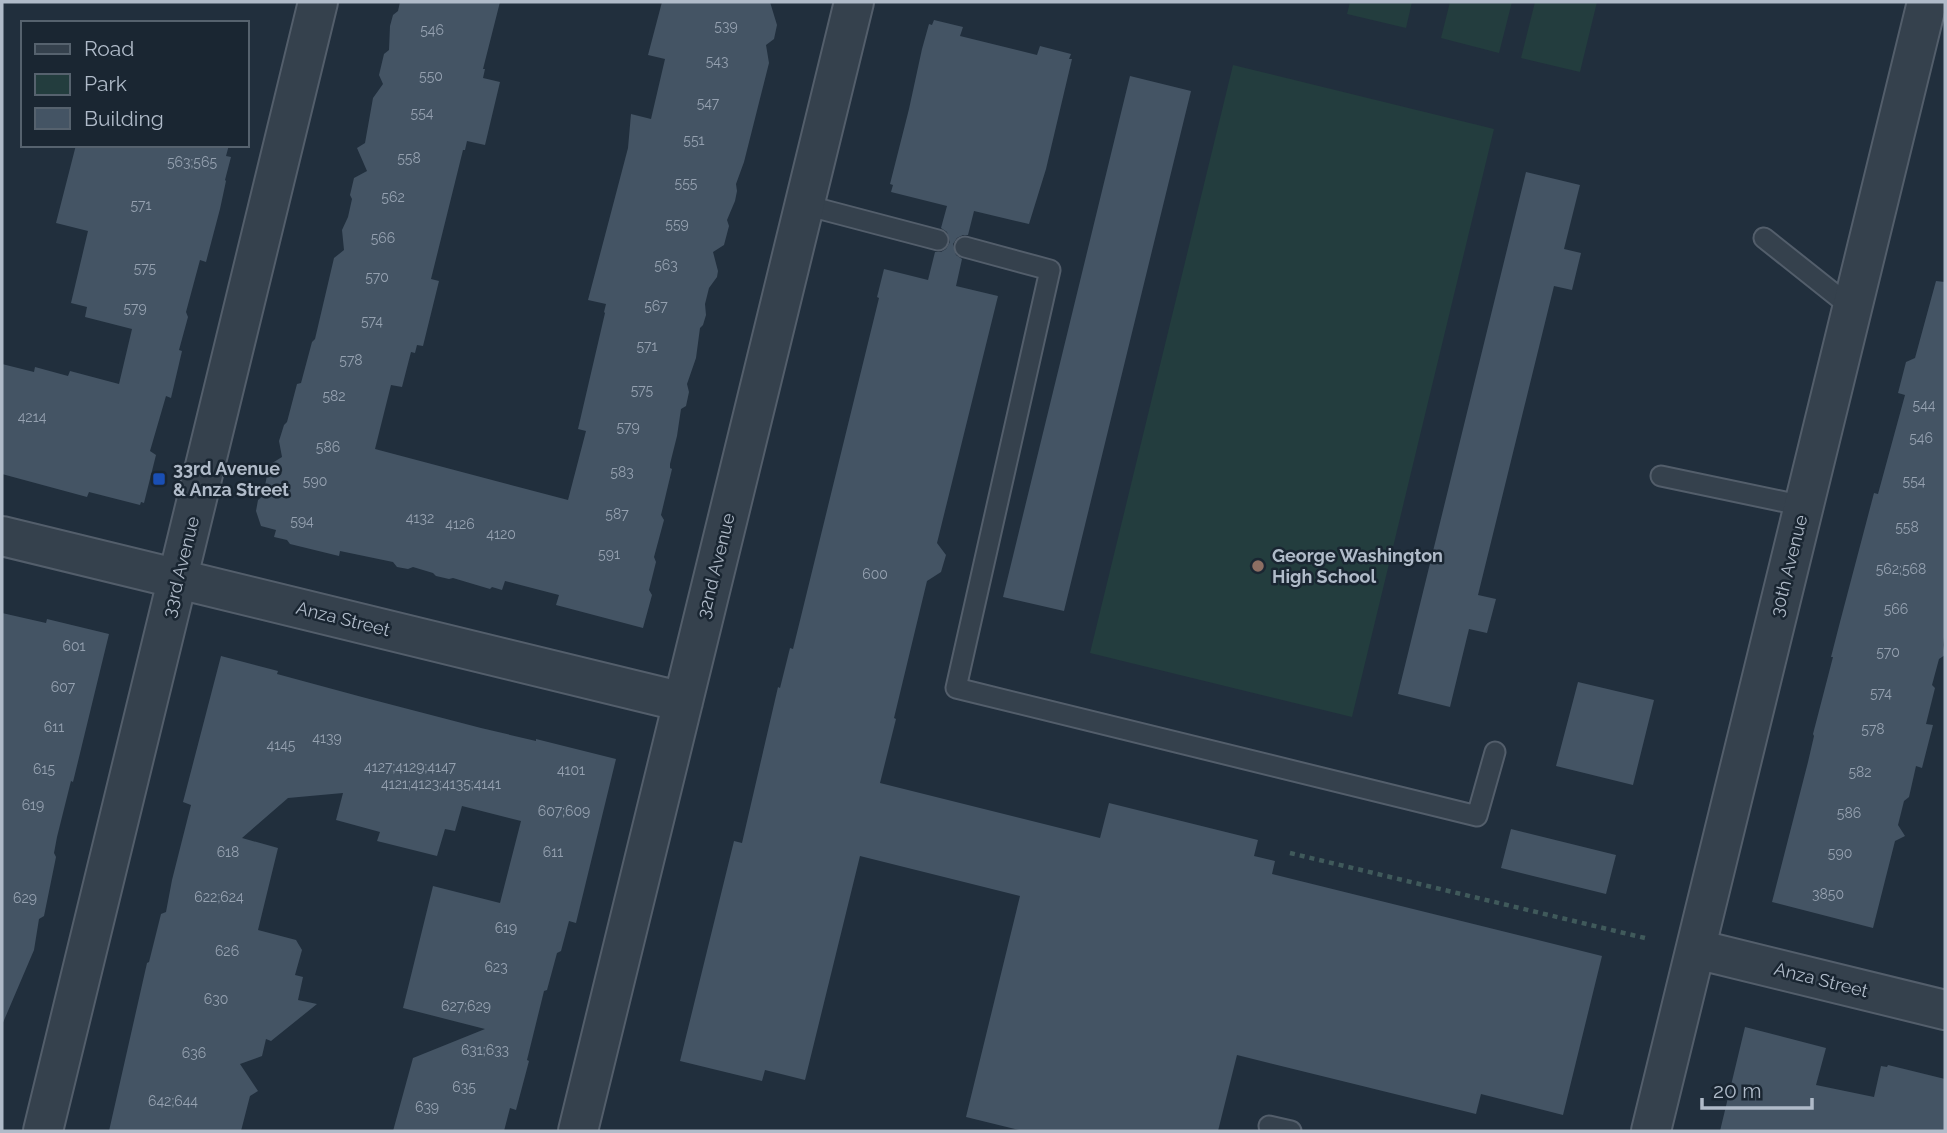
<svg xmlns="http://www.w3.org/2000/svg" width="1947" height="1133" font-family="Raleway,sans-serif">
<rect width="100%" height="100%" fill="#212f3d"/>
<path fill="#233d3e" d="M1350,2H1412L1406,28L1347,14Z
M1450,2H1512L1499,53L1441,38Z
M1535,2H1597L1580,72L1521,58Z
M1233,65L1494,129L1352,717L1090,653Z"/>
<path fill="#445464" d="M400,2H500L483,69H485L483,78L500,82L485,145L467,141L465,150H463L431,279L439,281L423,346L417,345L415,353L411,352L402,387L391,385L375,449L568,500L586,431L578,429L605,313L604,312L606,304L588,300L628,148L631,114L651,119L665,59L648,55L662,2H770L777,25L774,39L766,45L769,63L744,162L736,184L737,191L735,201L727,220L729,226L724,245L713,252L718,271L717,277L709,288L705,304L706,315L703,325L700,328L696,358L687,384L689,392L686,406L681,409L677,436L670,464V468L672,469L661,515L664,520L654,557L656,562L649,590L652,595L643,628L556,605L559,595L505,581L502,590L492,587L490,589L453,578L449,579L436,576L433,573L413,567L408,569L397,567L393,562L340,551L339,556L290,544L287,540L274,537L276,530L261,526L256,511L258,500L263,496L269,465L282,457L279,441L284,425L287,422L297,384L301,383L312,342L315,339L334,258L344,250L342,230L348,217L352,199L350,195L354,178L367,171L357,148L365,143L373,98L383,84L379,75L384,54L389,50L390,26L393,15L398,11Z
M934,20L963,27L960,36L1037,55L1040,46L1071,54L1069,59H1072L1046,169L1029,224L974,211L968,235H963L957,238L953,244L956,255L962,259L956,286L998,296L937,543L946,555L941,572L927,581L894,718L896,719L880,783L1100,838L1109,803L1258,840L1254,856L1275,861L1272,874L1602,956L1563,1115L1481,1094L1476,1114L1237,1055L1218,1131H1023L966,1117L1020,896L860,856L805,1080L765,1070L762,1081L680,1061L734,841L742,843L778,687L780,688L790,648L793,649L879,298L877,297L884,269L928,280L935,252H941L946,249L950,242L947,232L941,228L947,206L891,192L893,185L890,184L909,109L922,49L929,24L932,25Z
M1130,76L1191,91L1064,611L1003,597Z
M76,145H229L226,156L231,157L225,180L226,181L220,209L206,262L200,260L186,312L188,317L179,350L182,351L171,398L166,396L150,451L156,455L144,503L141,502L140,505L89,492L87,497L2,474V364L34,372L35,367L68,376L70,371L119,384L132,329L85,317L87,307L71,303L88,231L56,223Z
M1526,172L1580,185L1564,249L1581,253L1572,290L1554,286L1478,595L1496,599L1487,633L1469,629L1450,707L1398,694Z
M1936,281L1945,282V630L1943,645L1945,655L1939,659L1932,685L1935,688L1926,724L1933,725L1922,768L1916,766L1909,797L1904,801L1898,825L1905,836L1895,841L1873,928L1772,902L1808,762L1814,736L1813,734L1833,657H1831L1840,622L1874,493L1878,494L1905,395L1898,393L1906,362L1915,358Z
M2,613L46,623L47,619L109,634L73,782L71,781L57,837L54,853L56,857L44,916L39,919L34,950L2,1025Z
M221,656L278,671L277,674L362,697L481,728L536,741V739L616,759L576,923L569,921L561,951L557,953L547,990L544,991L527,1060L529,1061L516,1110L510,1108L504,1131H393L413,1058L485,1029L403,1008L433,886L500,903L521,821L462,806L455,831L445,829L437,856L377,841L380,832L336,820L343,793L288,798L242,838L278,848L258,930L296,940L302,950L295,975L303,977L298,1000L317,1004L271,1041L266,1039L262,1056L240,1064L258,1091L250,1096L241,1131H109L147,963L149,962L161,914L166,912L172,880L191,805L183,802Z
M1578,682L1654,700L1633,785L1556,766Z
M1511,829L1616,855L1606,894L1501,868Z
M1745,1027L1826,1048L1816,1085L1874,1097L1881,1066L1887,1067L1888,1065L1945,1079V1131H1720Z"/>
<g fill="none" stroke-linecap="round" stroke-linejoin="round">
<defs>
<path id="lane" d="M805,205L938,240
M1764,238L1852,308
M965,247L1050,270L956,688L1477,816L1495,752
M1661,476L1804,506
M1269,1126L1291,1131"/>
<path id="street" d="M2,536L683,702
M1696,949L1945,1010
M43,1131L318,2
M578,1131L854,2
M1651,1131L1927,2"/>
</defs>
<use href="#lane" stroke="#535e6b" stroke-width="23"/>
<use href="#street" stroke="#535e6b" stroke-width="42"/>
<path stroke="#405a5b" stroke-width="4.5" stroke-dasharray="5 5" stroke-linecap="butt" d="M1290,853L1649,939"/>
<use href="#lane" stroke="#35414d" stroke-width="19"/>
<use href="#street" stroke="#35414d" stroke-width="38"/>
</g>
<rect fill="#1a4fb4" stroke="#1a2632" stroke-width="2.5" x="152" y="472" width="14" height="14" rx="3.5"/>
<circle fill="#8d6e63" stroke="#1a2632" stroke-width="2.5" cx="1258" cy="566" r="7"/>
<g text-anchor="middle" stroke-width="5" stroke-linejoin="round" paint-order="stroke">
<g font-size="14" fill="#95a1b0">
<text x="726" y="31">539</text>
<text x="432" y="35">546</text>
<text x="717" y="66">543</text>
<text x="431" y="81">550</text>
<text x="708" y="108">547</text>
<text x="422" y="118">554</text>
<text x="694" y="145">551</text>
<text x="409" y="163">558</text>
<text x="192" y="167">563;565</text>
<text x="686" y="188">555</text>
<text x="393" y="202">562</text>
<text x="141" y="210">571</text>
<text x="677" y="229">559</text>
<text x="383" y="243">566</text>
<text x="666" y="270">563</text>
<text x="145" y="273">575</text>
<text x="377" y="282">570</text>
<text x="656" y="311">567</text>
<text x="135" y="313">579</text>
<text x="372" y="326">574</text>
<text x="647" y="351">571</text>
<text x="351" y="365">578</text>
<text x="642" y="395">575</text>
<text x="334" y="401">582</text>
<text x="1924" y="410">544</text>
<text x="32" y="422">4214</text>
<text x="628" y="432">579</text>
<text x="1921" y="443">546</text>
<text x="328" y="452">586</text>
<text x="622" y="477">583</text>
<text x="315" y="486">590</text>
<text x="1914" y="486">554</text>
<text x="617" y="519">587</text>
<text x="420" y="523">4132</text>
<text x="302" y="526">594</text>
<text x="460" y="529">4126</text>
<text x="1907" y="532">558</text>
<text x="501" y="539">4120</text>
<text x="609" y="559">591</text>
<text x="1901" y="574">562;568</text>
<text x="875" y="579">600</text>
<text x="1896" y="614">566</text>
<text x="74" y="651">601</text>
<text x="1888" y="657">570</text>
<text x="63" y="692">607</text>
<text x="1881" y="698">574</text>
<text x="54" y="732">611</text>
<text x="1873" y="734">578</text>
<text x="327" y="743">4139</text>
<text x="281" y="750">4145</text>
<text x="410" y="772">4127;4129;4147</text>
<text x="44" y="774">615</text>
<text x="571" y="775">4101</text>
<text x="1860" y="777">582</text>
<text x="441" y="789">4121;4123;4135;4141</text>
<text x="33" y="810">619</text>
<text x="564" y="816">607;609</text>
<text x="1849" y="818">586</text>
<text x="228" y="857">618</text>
<text x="553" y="857">611</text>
<text x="1840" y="858">590</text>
<text x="1828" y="899">3850</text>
<text x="219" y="902">622;624</text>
<text x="25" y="903">629</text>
<text x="506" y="933">619</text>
<text x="227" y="956">626</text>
<text x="496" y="972">623</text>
<text x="216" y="1004">630</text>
<text x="466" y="1011">627;629</text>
<text x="485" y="1055">631;633</text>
<text x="194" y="1058">636</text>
<text x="464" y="1092">635</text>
<text x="173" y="1106">642;644</text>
<text x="427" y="1112">639</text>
</g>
<g font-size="18" font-weight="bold" fill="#b0bbc9" stroke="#1a2632" text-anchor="start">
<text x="173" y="475">33rd Avenue<tspan x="173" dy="21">&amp; Anza Street</tspan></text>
<text x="1272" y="562">George Washington<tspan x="1272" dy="21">High School</tspan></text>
</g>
<g font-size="18" fill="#b0bbc9" stroke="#1a2632">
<text transform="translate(716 566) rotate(-76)" y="6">32nd Avenue</text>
<text transform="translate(1789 566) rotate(-76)" y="6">30th Avenue</text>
<text transform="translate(181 567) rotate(-76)" y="6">33rd Avenue</text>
<text transform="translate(343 619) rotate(14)" y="6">Anza Street</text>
<text transform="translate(1821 980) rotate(14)" y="6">Anza Street</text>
</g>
</g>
<rect width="1947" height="1133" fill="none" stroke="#b0bbc9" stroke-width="7"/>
<rect x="21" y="21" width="228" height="126" fill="#1a2632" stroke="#56626e" stroke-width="2"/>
<rect x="35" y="44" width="35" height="10" fill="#35414d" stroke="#56626e" stroke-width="2"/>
<text x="84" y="56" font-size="21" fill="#b0bbc9">Road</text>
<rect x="35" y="74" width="35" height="21" fill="#233d3e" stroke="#56626e" stroke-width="2"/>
<text x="84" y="91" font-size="21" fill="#b0bbc9">Park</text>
<rect x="35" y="108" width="35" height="21" fill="#445464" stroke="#56626e" stroke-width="2"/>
<text x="84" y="126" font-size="21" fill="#b0bbc9">Building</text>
<path d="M1702 1098v10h110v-10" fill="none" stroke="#b0bbc9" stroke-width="3.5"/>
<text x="1713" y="1098" font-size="21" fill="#b0bbc9" stroke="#1a2632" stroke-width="5" paint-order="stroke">20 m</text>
</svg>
